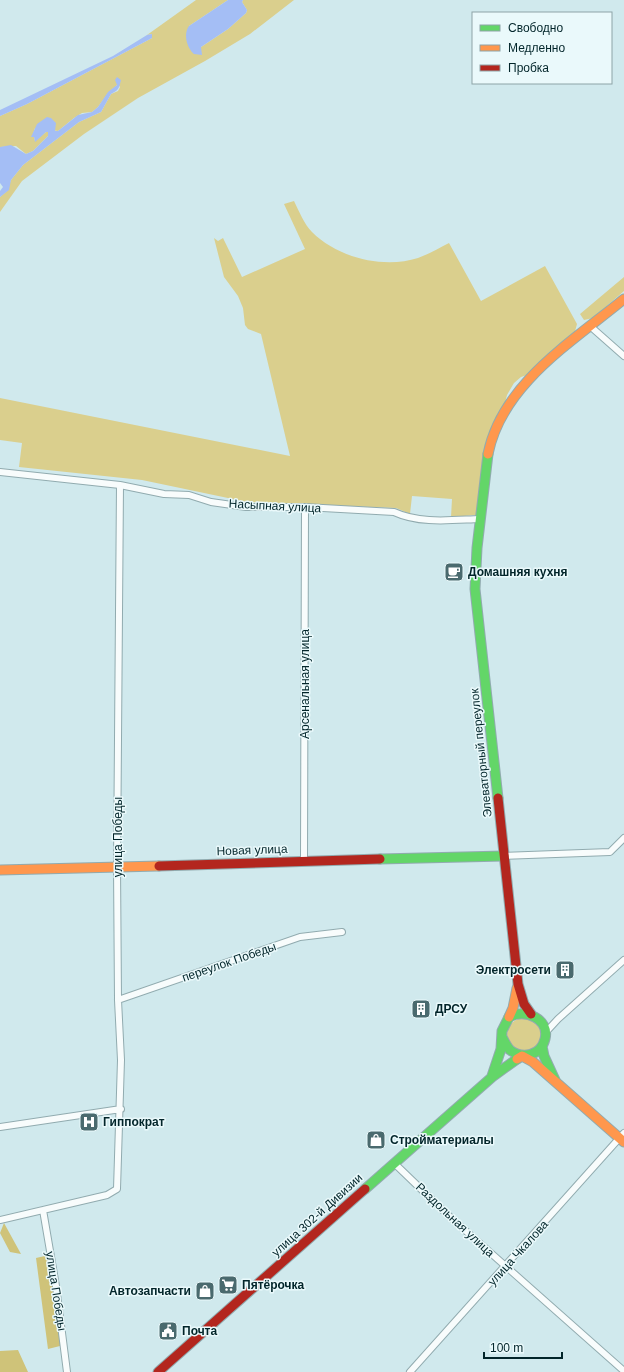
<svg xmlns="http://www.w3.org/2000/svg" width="624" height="1372" font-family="Helvetica,sans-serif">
<rect width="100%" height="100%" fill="#d0e9ed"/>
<path fill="#dacf8d" d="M196,0H228L189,26L201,51V47L228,29L246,13L247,10L242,2L243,0H294L250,34L205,61L138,98L84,134L22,181L0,212V197L7,191L11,180L23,165L79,122L101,112L111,94L118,91L120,87L117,83V85L108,93L98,107L92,112L82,113L74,118L58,131L35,128L33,134L35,141L46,132H48V136L33,151L26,154L16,146L0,147V116L27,104L152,38V34L147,35Z
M294,201C299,211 304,224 312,232C338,258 384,269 418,258C429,254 439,248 449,243L481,301L545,266L577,324L574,335L530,374L521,377L514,383L507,395L476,515L451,517L452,499L412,496L410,514L396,508L247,502L142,480L19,467L22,443L0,440V398L290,456L261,334L248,329L245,325L243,308L238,296L224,277L214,238L218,241L223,238L242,277L305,249L284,204Z
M624,277V291L593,318L584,320L580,314Z
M507 1035a17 17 0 1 1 34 0a17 17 0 1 1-34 0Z"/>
<path fill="#cfc379" d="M4,1223L21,1254L10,1252L0,1233Z
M49,1255L64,1345L48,1349L36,1258Z
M18,1350L28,1372H0V1351Z"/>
<path fill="#a4bef5" d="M228,0H243L242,2L247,10L246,13L228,29L201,47L202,55L194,54C187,48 183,34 189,26Z
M152,34V38L27,104L0,116V110L113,56L147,35Z
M117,77L121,80C119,88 119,90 111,94L101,112L79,122L23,165L11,180L9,190L0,197V191L3,187L0,183V147L11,145L26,154L33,151L48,136V132H46L35,142L34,137H31L37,124L47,117L51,118L56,123L55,131H58L78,115L92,112L98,107L108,92L117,85L115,80Z"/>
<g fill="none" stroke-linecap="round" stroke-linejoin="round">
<defs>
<path id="street" d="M590,326L624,356
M0,472L120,485L164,494L189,495L211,502L246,507H305L394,512C420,524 451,520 480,519
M504,856L610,852L624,838
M304,860L305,507
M118,1000L300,937L342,932
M546,1032L558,1019L624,960
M0,1127L121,1109
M394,1163L449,1216L624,1371
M43,1210L56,1286L67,1372
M0,1220L107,1195L117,1189L121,1060L118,1000L117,866L120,485
M410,1372L624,1133"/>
<path id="fast" d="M488,454L477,548L475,589L498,798
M380,859L504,856
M542,1046L544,1056L555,1080
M492,1076L501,1049L502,1031L509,1017C525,1008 550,1019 545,1039C541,1055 523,1060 510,1050C507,1047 504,1041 502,1037
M365,1189L492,1077L517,1059"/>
<path id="slow" d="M488,454C502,384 572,342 624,299
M0,870L159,866
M509,1017L513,1008L517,988
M517,1059L522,1056L533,1062L624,1142"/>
<path id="jam" d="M498,798L518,984L524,1004L531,1014
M159,866L380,859
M158,1372L365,1189"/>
</defs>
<use href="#street" stroke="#91abaf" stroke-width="8"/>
<use href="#fast" stroke="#91abaf" stroke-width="11"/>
<use href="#slow" stroke="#91abaf" stroke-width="11"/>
<use href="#jam" stroke="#91abaf" stroke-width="11"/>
<use href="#street" stroke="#f8fcfc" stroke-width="6"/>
<use href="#fast" stroke="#63d668" stroke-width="9"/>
<use href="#slow" stroke="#ff974d" stroke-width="9"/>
<use href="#jam" stroke="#b3261e" stroke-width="9"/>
</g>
<defs>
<symbol id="cafe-square" viewBox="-11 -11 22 22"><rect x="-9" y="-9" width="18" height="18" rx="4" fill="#4a6a6e" stroke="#eaf9fb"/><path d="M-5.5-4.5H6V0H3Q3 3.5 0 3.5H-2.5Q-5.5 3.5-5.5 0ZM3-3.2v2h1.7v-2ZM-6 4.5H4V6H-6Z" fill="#fff"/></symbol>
<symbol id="building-square" viewBox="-11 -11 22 22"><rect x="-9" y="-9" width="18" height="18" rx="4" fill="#4a6a6e" stroke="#eaf9fb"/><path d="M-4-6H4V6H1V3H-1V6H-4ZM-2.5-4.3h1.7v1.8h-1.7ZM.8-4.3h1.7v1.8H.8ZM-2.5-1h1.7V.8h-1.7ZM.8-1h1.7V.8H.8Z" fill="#fff"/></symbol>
<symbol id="hospital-square" viewBox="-11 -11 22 22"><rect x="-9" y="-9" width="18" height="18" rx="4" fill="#4a6a6e" stroke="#eaf9fb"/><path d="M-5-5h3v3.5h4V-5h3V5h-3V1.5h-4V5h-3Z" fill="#fff"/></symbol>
<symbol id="shop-square" viewBox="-11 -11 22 22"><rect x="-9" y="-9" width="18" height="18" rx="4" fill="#4a6a6e" stroke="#eaf9fb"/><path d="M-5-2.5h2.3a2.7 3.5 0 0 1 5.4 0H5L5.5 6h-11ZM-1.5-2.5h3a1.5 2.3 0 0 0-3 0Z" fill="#fff"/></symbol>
<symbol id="supermarket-square" viewBox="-11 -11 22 22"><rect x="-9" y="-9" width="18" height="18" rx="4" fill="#4a6a6e" stroke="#eaf9fb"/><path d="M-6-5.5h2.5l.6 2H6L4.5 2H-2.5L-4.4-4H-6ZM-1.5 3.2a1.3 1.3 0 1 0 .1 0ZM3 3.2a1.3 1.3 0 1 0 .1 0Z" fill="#fff"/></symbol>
<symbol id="civic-square" viewBox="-11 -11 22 22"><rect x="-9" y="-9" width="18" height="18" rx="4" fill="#4a6a6e" stroke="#eaf9fb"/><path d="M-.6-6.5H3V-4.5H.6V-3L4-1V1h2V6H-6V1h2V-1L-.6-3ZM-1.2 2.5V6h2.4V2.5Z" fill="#fff"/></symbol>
</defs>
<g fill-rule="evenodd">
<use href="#cafe-square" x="443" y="561" width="22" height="22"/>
<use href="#building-square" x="554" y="959" width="22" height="22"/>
<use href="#building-square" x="410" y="998" width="22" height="22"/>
<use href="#hospital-square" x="78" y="1111" width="22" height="22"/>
<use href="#shop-square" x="365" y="1129" width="22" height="22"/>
<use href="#supermarket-square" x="217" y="1274" width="22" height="22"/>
<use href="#shop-square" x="194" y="1280" width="22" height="22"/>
<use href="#civic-square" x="157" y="1320" width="22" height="22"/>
</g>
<g text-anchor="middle" stroke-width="3" stroke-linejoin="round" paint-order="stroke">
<g font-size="12" fill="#02252a" stroke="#eaf9fb">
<text transform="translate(275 506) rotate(3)" y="4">Насыпная улица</text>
<text transform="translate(305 684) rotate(-90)" y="4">Арсенальная улица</text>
<text transform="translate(481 753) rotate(-96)" y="4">Элеваторный переулок</text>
<text transform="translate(118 837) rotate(-90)" y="4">улица Победы</text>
<text transform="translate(252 850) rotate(-2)" y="4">Новая улица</text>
<text transform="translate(229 962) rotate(-19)" y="4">переулок Победы</text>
<text transform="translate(317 1215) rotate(-42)" y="4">улица 302-й Дивизии</text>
<text transform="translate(455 1220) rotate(43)" y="4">Раздольная улица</text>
<text transform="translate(518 1253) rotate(-48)" y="4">улица Чкалова</text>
<text transform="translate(56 1291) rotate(81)" y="4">улица Победы</text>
</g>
<g font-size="12" font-weight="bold" fill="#02252a" stroke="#eaf9fb" text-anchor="start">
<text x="468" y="576">Домашняя кухня</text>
<text x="551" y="974" text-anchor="end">Электросети</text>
<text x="435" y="1013">ДРСУ</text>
<text x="103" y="1126">Гиппократ</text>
<text x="390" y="1144">Стройматериалы</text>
<text x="242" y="1289">Пятёрочка</text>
<text x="191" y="1295" text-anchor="end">Автозапчасти</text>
<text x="182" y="1335">Почта</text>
</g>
</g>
<rect x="472" y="12" width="140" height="72" fill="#eaf9fb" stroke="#8da4a7"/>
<rect x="480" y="25" width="20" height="6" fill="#63d668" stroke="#8da4a7"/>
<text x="508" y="32" font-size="12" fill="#02252a">Свободно</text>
<rect x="480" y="45" width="20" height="6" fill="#ff974d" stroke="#8da4a7"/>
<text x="508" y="52" font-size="12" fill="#02252a">Медленно</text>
<rect x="480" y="65" width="20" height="6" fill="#b3261e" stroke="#8da4a7"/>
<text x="508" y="72" font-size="12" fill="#02252a">Пробка</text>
<path d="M484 1352v6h78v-6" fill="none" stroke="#02252a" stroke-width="2"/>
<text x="490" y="1352" font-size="12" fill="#02252a" stroke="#eaf9fb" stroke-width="3" paint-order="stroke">100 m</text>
</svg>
